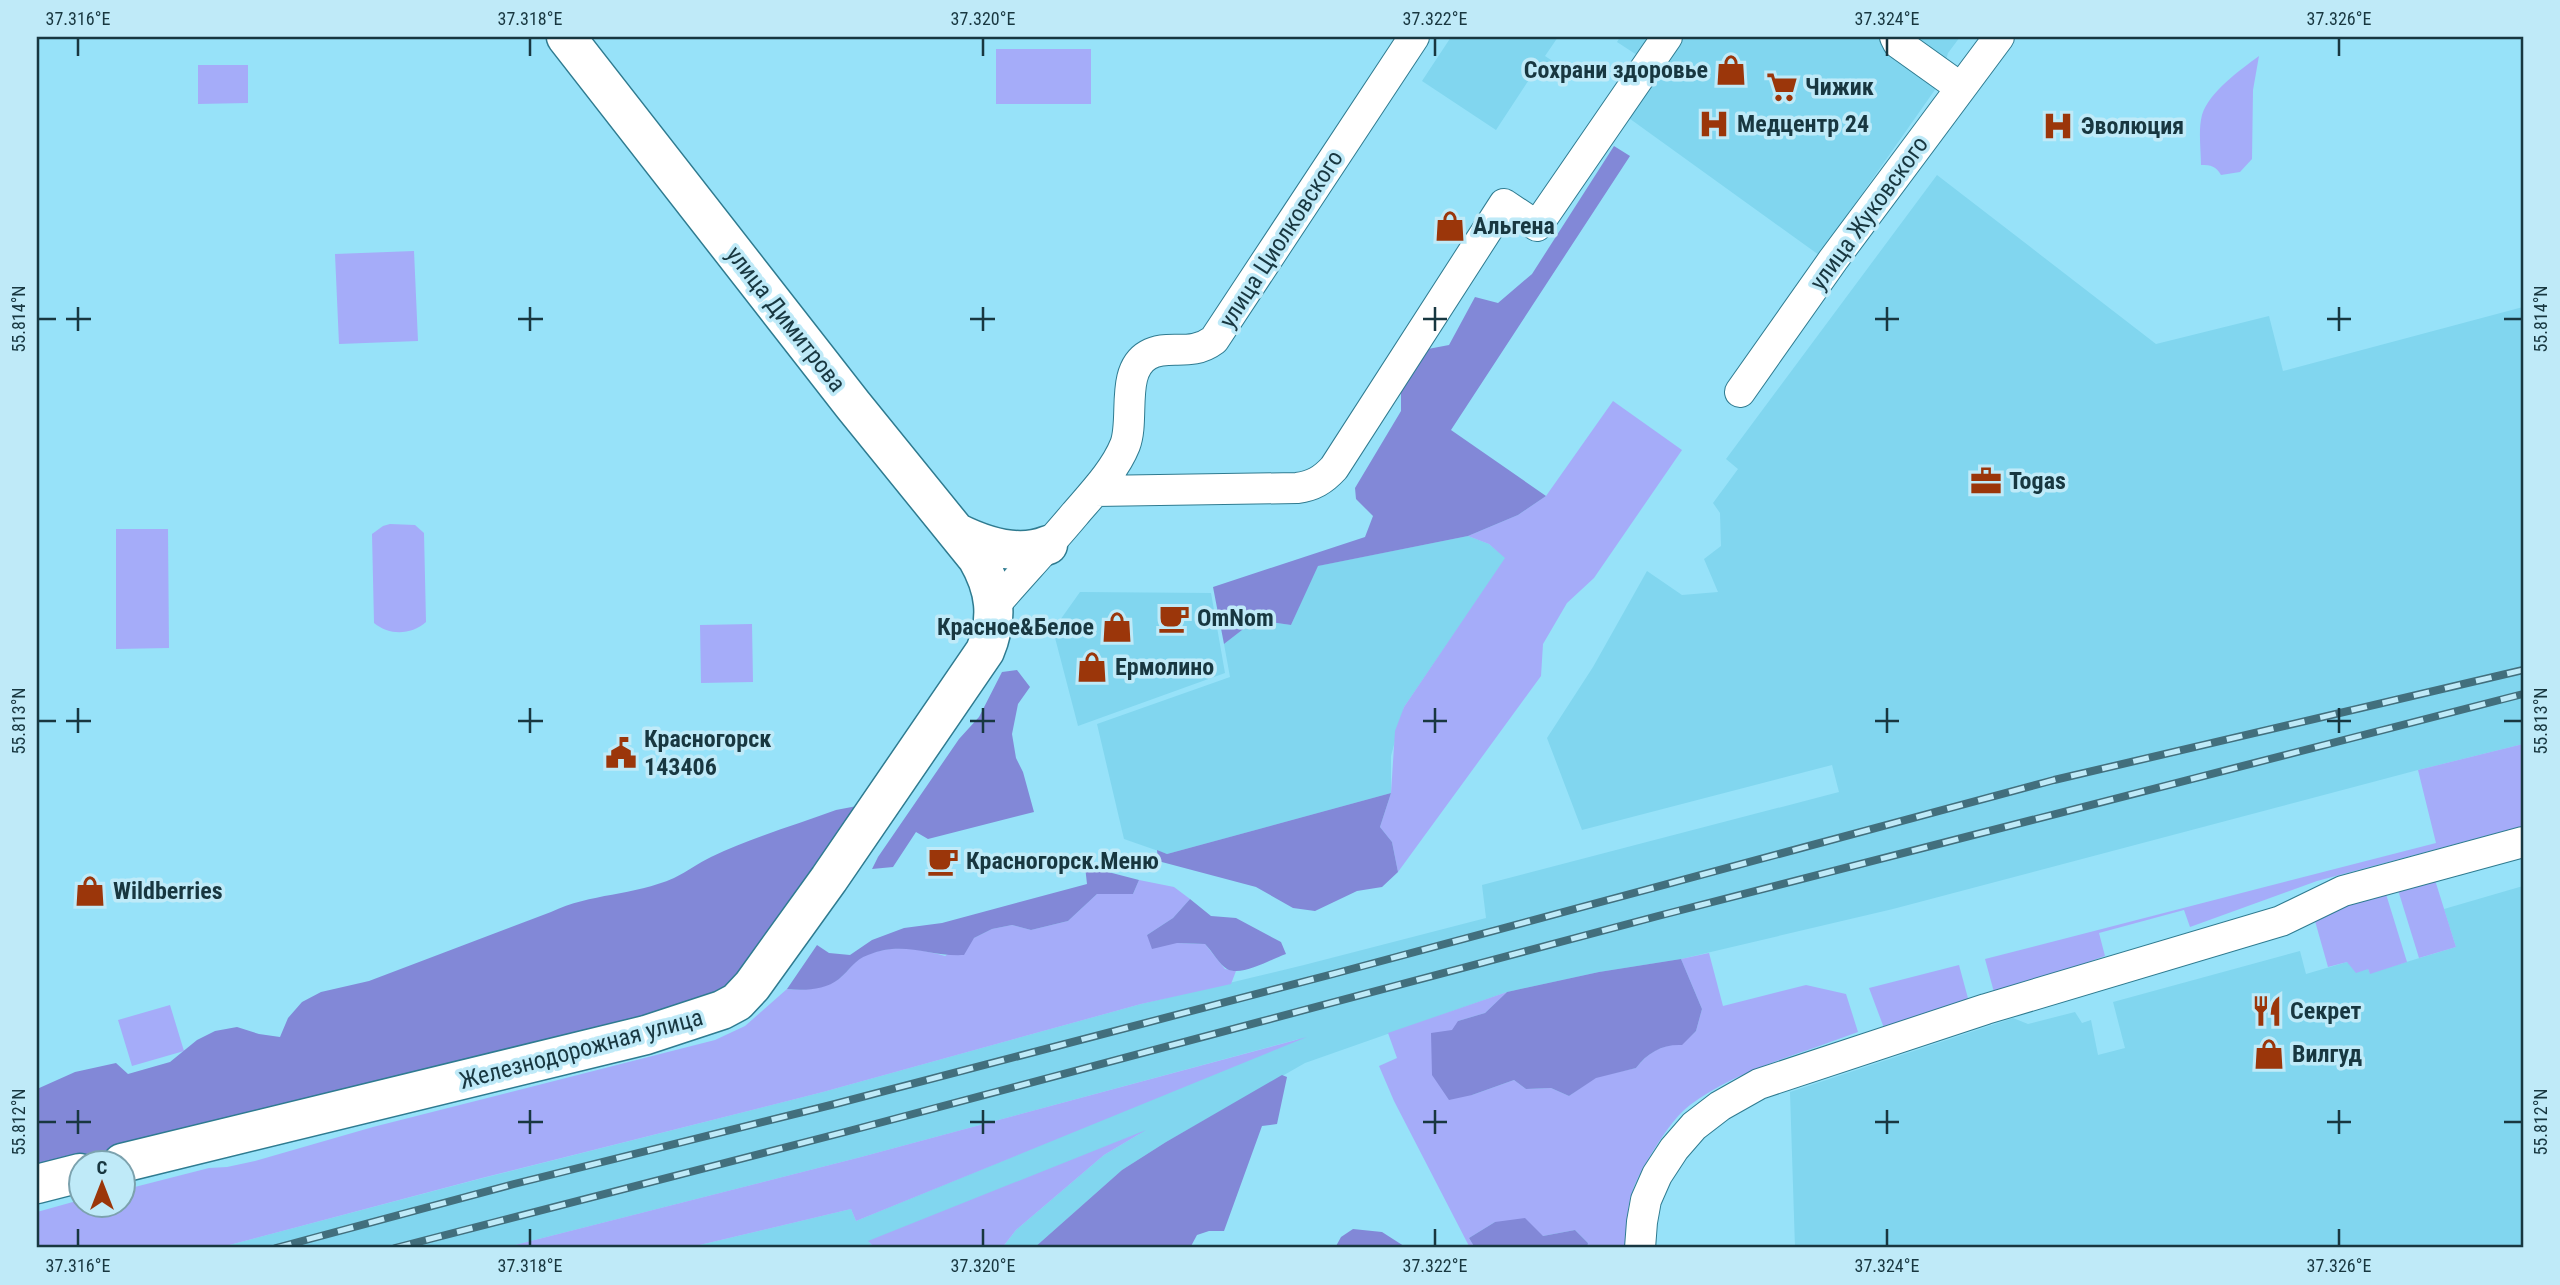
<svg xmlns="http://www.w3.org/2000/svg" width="2560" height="1285" font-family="'Roboto Condensed',sans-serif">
<rect width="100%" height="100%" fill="#97e2f9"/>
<path fill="#81d6ef" d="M1451,37H1558L1545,56L1554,62L1544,78L1534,72L1496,130L1422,81Z
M1620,37H1960L1948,53L1939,84L1819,255L1608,103L1640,57L1617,42Z
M1937,175L2156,344L2269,316L2283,371L2523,307V744L2418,770L1893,909L1681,959L1599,972L1507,992L1305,1063L1166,1142L1122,1170L1034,1248H1002L1016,1230L1104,1155L1141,1133L869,1242L875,1248H687L851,1209L856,1221L1299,1039L861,1157L503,1248H218L483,1178L823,1092L1141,1004L1304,965L1486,918L1482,885L1839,792L1832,765L1582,830L1547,738L1593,667L1647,571L1682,595L1718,592L1704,559L1721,546L1720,513L1713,503L1738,469L1726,459Z
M1468,536L1489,544L1506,558L1404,707L1391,756V793L1167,854L1124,839L1097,724L1230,677L1224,644L1255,620L1291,625L1317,566Z
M1080,592L1211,593L1225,673L1078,726L1053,630Z
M2523,886V1248H1795L1790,1092L2013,1018L2028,1024L2075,1012L2082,1023L2091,1020L2098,1055L2125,1048L2113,1002L2300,951L2306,974L2347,962L2368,969L2370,973L2456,947L2444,909Z"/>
<path fill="#a5acf9" d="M996,49H1091V104H996Z
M2259,56L2253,90L2252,159L2240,172L2221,175C2216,166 2211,165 2201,165C2201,150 2198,130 2202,115C2209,92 2240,70 2259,56Z
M198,65H248V103L198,104Z
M414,251L418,341L339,344L335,254Z
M1613,401L1682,450L1594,578L1567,603L1543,644L1541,676L1398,872L1392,842L1380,827L1391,793L1395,731L1404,707L1505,558L1489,544L1468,536L1518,515L1546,496Z
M390,524L415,525L424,533L426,622C411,635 390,636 374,623L372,534L383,526Z
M116,529H168L169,648L116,649Z
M752,624L753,682L701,683L700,625Z
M2523,744V826L2317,881L2190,927L2184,910L2099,933L2105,956L1995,996L1985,959L2436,843L2418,770Z
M1139,880L1174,887L1190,899L1173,918L1147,935L1177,943L1205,944L1225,969L1236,971L1231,984L1141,1004L823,1092L482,1178L218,1248H37V1212L80,1200V1204H122L123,1190L209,1168L227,1167L255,1161L373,1127L715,1040L745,1026L787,989C802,991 828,988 840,978C851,969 854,959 869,954C899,944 917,949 945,956L974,938L992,929L1012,925L1031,930L1068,921L1097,894H1133Z
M2435,880L2456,947L2419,958L2398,890Z
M2386,894L2407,962L2370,974L2368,969L2356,973L2347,962L2328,967L2315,921L2349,904Z
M1709,953L1723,1006L1806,985L1846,994L1858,1032C1803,1053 1737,1070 1690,1105C1674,1117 1660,1140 1650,1156C1628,1193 1626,1205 1628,1248H1587L1588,1243L1575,1230L1543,1236L1495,1222L1469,1238L1475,1248H1470L1394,1101L1379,1066L1397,1058L1388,1033L1507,992L1485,1013L1458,1021L1472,1095L1514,1080L1526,1089L1551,1088L1569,1096L1596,1077L1636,1068C1648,1052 1663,1044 1682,1044L1696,1031L1702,1009L1681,959Z
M1959,965L1969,1002L1884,1028L1869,988Z
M170,1005L184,1051L132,1066L118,1020Z
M1307,1037L856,1221L851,1209L687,1248H503L861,1157Z
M1146,1130L1104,1155L1016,1230L1002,1248H875L868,1241Z"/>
<path fill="#8288d7" d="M1614,146L1630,156L1451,430L1546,496L1518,515L1468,536L1318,566L1291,625L1255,620L1224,644L1213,587L1365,537L1373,516L1356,499L1355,488L1401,411V386L1428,349L1449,345L1475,297L1498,303L1532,274Z
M1017,670L1030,687L1018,704L1012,734L1016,758L1023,772L1034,812L928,839L916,832L893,867L872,869L878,857L959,739L979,717L1002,672Z
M1391,793L1380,827L1392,842L1398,872L1382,887L1357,891L1315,911L1293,908L1256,887L1158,861L1157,850L1167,854Z
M857,806L744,972L710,998L418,1079L37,1170V1089L75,1072L116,1063L128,1074L170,1062L197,1040L215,1031L237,1027L259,1034L280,1037L288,1018L302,1002L321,992L369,981L551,912C591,893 633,896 674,878C687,872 698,863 711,857C751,838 795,825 836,810Z
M1085,866L1139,880L1133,894H1097L1068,921L1031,930L1012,925L992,929L974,938L964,955C929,957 904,940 868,955C854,960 850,970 839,979C825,990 804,991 787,989L817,945L829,953L850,955L872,940L904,928L942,923L1087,884Z
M1190,899L1211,916L1236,918L1281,942L1286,954C1271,959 1242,977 1227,969C1220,965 1212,951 1205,944L1177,943L1152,949L1147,935L1173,918Z
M1681,959L1702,1009L1696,1031L1682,1045C1663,1044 1648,1052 1636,1068L1596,1078L1569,1096L1551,1088L1526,1089L1514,1080L1472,1095L1449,1100L1432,1075L1431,1033L1452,1030L1458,1021L1485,1013L1507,992L1599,972Z
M1282,1075L1287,1077L1277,1124L1262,1126L1224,1231H1209L1197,1235L1190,1248H1034L1122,1170L1166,1142Z
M1525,1218L1543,1236L1575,1230L1588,1243L1587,1248H1475L1469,1238L1495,1222Z
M1353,1229L1382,1232L1407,1248H1335L1341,1237Z"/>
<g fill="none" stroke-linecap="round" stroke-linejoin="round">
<defs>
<path id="street" d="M1895,37L1898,43L1961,88
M1740,392L1833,260L1999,37
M1095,491L1297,488C1313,486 1323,480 1334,468L1504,204L1537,226L1667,37
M994,606C1021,575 1049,545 1075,514C1093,493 1115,470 1125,445C1135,419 1120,371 1148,355C1168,343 1190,358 1214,340L1414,37
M1640,1248L1642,1222L1646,1200L1657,1175L1674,1149L1694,1126L1720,1106L1759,1084L1986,1009L2281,921L2343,891L2523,842"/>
<path id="secondary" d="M956,532C984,546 1019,557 1048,545
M122,1163L646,1035L722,1010L737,1002L752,986L829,879L985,651C999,618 995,589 977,558L853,405L566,37
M37,1184L80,1173"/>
</defs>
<use href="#street" stroke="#2f7b90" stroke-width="32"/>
<use href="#secondary" stroke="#2f7b90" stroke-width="41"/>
<use href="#street" stroke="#fff" stroke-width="30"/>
<use href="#secondary" stroke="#fff" stroke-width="38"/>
<defs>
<path id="rail" d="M276,1248L514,1184L835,1104L1333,974L2054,780L2523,670
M395,1248L845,1132L1658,916L2523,694"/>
</defs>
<use href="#rail" stroke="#426f7d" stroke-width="8"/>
<use href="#rail" stroke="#bfeaf8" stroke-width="5" stroke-dasharray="16" stroke-linecap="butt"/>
</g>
<path fill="none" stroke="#183740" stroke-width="2.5" d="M78,38V56M530,38V56M983,38V56M1435,38V56M1887,38V56M2339,38V56M78,307V331M530,307V331M983,307V331M1435,307V331M1887,307V331M2339,307V331M38,319H56M66,319H91M518,319H543M970,319H995M1423,319H1447M1875,319H1899M2327,319H2351M2504,319H2522M78,708V733M530,708V733M983,708V733M1435,708V733M1887,708V733M2339,708V733M38,721H56M66,721H91M518,721H543M970,721H995M1423,721H1447M1875,721H1899M2327,721H2351M2504,721H2522M78,1110V1134M530,1110V1134M983,1110V1134M1435,1110V1134M1887,1110V1134M2339,1110V1134M38,1122H56M66,1122H91M518,1122H543M970,1122H995M1423,1122H1447M1875,1122H1899M2327,1122H2351M2504,1122H2522M78,1229V1246M530,1229V1246M983,1229V1246M1435,1229V1246M1887,1229V1246M2339,1229V1246"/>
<defs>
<symbol id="shop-bare" viewBox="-9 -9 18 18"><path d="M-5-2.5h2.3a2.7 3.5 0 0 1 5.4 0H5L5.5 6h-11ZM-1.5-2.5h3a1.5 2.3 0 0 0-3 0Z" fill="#9b360a" stroke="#bfeaf8" stroke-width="2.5" paint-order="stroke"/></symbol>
<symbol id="supermarket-bare" viewBox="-9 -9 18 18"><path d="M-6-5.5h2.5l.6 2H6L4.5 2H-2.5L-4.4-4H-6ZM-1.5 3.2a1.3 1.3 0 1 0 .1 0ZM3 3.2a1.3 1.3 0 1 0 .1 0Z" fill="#9b360a" stroke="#bfeaf8" stroke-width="2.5" paint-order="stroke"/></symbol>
<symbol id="hospital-bare" viewBox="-9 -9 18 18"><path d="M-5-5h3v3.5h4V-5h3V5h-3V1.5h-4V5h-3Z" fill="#9b360a" stroke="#bfeaf8" stroke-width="2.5" paint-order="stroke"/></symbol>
<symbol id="office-bare" viewBox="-9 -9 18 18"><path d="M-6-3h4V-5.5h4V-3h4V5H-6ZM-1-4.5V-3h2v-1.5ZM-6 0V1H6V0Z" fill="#9b360a" stroke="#bfeaf8" stroke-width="2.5" paint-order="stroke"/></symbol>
<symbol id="cafe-bare" viewBox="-9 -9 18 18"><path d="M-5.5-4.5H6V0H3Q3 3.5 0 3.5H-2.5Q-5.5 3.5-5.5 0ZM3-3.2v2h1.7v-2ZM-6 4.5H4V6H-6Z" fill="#9b360a" stroke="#bfeaf8" stroke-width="2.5" paint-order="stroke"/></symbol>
<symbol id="civic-bare" viewBox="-9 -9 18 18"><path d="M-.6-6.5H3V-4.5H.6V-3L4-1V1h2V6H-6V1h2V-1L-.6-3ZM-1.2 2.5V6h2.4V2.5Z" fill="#9b360a" stroke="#bfeaf8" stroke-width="2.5" paint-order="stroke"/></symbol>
<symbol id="restaurant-bare" viewBox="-9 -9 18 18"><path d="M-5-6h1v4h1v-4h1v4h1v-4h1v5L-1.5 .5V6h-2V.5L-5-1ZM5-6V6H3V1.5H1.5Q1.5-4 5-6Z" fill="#9b360a" stroke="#bfeaf8" stroke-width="2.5" paint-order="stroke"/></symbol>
</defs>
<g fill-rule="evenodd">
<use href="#shop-bare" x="1709" y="48" width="44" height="44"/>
<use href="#supermarket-bare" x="1760" y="65" width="44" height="44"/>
<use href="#hospital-bare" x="1692" y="102" width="44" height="44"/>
<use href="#hospital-bare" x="2036" y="104" width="44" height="44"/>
<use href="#shop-bare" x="1428" y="204" width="44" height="44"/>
<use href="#office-bare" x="1964" y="459" width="44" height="44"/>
<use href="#cafe-bare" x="1152" y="596" width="44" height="44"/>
<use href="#shop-bare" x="1095" y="605" width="44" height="44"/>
<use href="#shop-bare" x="1070" y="645" width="44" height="44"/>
<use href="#civic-bare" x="599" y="731" width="44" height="44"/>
<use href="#cafe-bare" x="921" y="839" width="44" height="44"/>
<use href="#shop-bare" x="68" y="869" width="44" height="44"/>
<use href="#restaurant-bare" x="2245" y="989" width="44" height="44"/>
<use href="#shop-bare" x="2247" y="1032" width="44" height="44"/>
</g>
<g text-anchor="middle" stroke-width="7" stroke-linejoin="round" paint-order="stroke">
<g font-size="24" font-weight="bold" fill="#183740" stroke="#bfeaf8" text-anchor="start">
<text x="1708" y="78" text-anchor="end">Сохрани здоровье</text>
<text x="1805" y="95">Чижик</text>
<text x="1737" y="132">Медцентр 24</text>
<text x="2081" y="134">Эволюция</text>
<text x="1473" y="234">Альгена</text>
<text x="2009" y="489">Togas</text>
<text x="1197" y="626">OmNom</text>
<text x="1094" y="635" text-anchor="end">Красное&amp;Белое</text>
<text x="1115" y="675">Ермолино</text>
<text x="644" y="747">Красногорск<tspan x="644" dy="28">143406</tspan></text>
<text x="966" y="869">Красногорск.Меню</text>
<text x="113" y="899">Wildberries</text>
<text x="2290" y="1019">Секрет</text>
<text x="2292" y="1062">Вилгуд</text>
</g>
<g font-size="24" fill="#183740" stroke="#bfeaf8">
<text transform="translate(1869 213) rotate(-54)" y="8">улица Жуковского</text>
<text transform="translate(1281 239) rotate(-57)" y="8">улица Циолковского</text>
<text transform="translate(786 319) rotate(52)" y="8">улица Димитрова</text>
<text transform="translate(581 1049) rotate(-15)" y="8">Железнодорожная улица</text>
</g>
</g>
<rect width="2560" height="1285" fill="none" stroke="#bfeaf8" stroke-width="77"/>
<g transform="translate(102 1184)"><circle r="33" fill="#bfeaf8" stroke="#7ca2ae" stroke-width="2"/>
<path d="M0-5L12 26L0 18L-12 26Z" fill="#9b360a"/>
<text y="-10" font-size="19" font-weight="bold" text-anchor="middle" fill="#183740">С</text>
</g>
<rect x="38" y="38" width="2484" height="1208" fill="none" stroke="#183740" stroke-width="2.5"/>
<g font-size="18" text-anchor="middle" fill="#183740">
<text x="78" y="25">37.316°E</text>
<text x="530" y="25">37.318°E</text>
<text x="983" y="25">37.320°E</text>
<text x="1435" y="25">37.322°E</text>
<text x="1887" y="25">37.324°E</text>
<text x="2339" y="25">37.326°E</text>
<text transform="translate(19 319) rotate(-90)" y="6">55.814°N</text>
<text transform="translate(2541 319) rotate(-90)" y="6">55.814°N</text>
<text transform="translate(19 721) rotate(-90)" y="6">55.813°N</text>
<text transform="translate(2541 721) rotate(-90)" y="6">55.813°N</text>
<text transform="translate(19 1122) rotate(-90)" y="6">55.812°N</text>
<text transform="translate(2541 1122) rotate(-90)" y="6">55.812°N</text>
<text x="78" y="1272">37.316°E</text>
<text x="530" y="1272">37.318°E</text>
<text x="983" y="1272">37.320°E</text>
<text x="1435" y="1272">37.322°E</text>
<text x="1887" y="1272">37.324°E</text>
<text x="2339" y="1272">37.326°E</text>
</g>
</svg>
